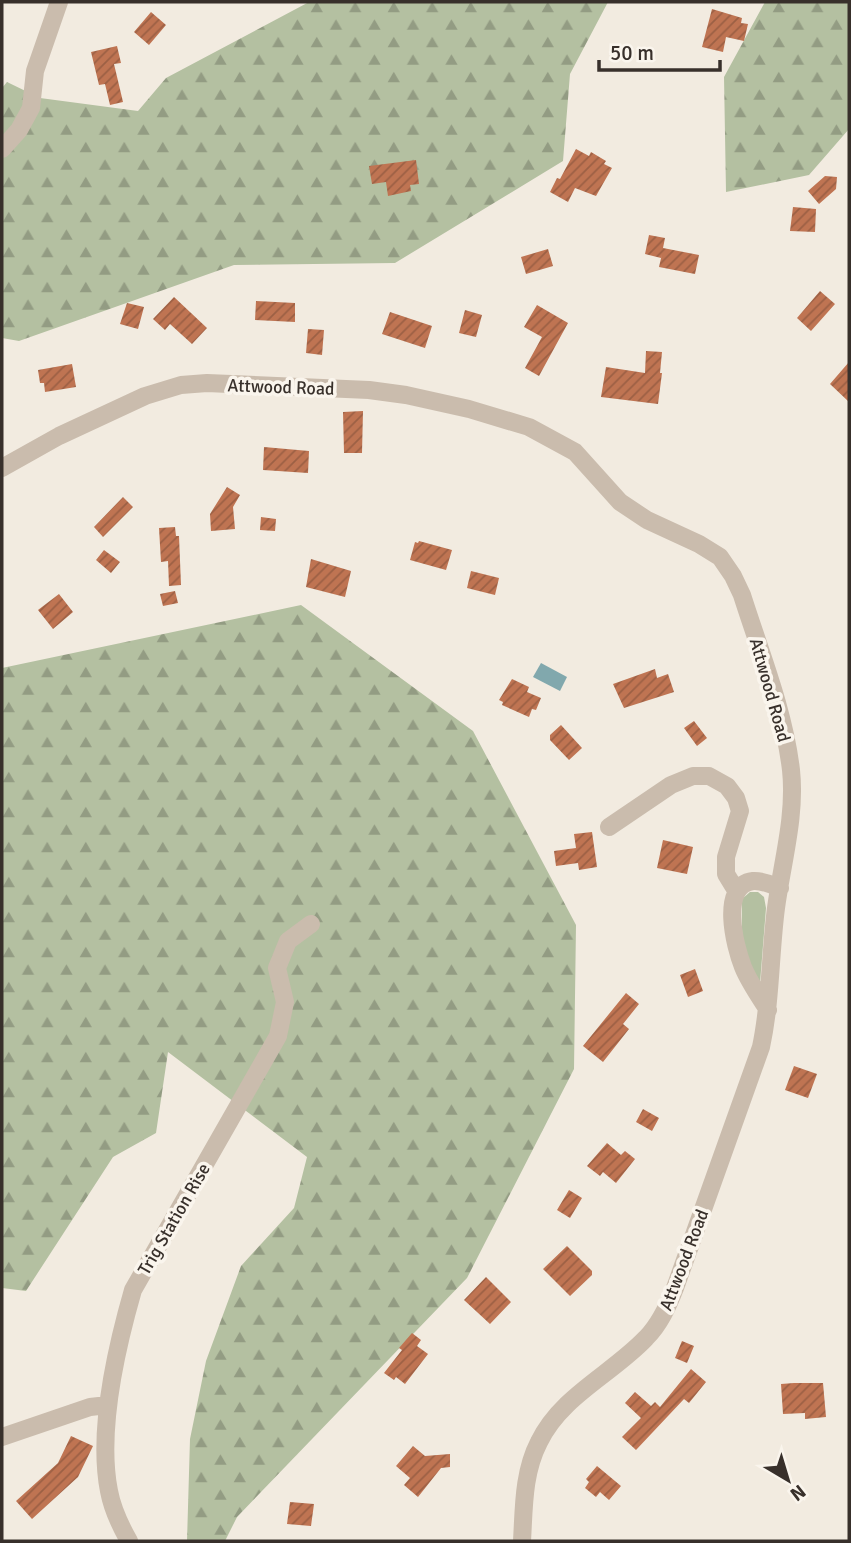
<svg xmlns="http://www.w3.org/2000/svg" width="851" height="1543" font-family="Signika,sans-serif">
<defs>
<pattern id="forest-firs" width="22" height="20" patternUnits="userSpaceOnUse" patternTransform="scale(1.75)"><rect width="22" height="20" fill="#b4c0a1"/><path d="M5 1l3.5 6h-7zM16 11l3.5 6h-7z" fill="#939c83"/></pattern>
<pattern id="building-hatch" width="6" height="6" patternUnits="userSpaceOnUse" patternTransform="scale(1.75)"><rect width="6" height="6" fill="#bf7452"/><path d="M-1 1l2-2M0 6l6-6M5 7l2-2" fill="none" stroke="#9c6044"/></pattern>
</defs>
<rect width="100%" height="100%" fill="#f2ebe0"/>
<path fill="#b4c0a1" d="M750,892H758L764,897L766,908L760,983C739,962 742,927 742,899Z"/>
<path fill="url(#forest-firs)" d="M309,2H608L570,74L563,161L395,263L234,265L19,341L2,338V88L7,82L40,98L138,111L166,78Z
M765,2H849V129L809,175L726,192L724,77Z
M301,605L473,731L576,925L574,1069L467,1278L237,1517L225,1541H187L190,1439L206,1361L241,1266L294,1208L307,1157L168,1052L156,1133L113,1157L26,1291L2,1288V668Z"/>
<path fill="#81a8ad" d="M541,663L567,677L560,691L533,677Z"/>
<path fill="url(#building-hatch)" d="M712,9L742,18L741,23L748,24L744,41L726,37L723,52L702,47Z
M151,12L166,25L149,45L134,32Z
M117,46L121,63L114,64L123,102L110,105L105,84L99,85L91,52Z
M576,149L589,156L591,152L606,161L604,164L612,168L596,196L575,188L568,202L550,192L557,178L560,179Z
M416,160L419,184L410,185L411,191L388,196L386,182L372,184L369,166Z
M825,176L837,177L836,189L819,204L808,191Z
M793,207L816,209L815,232L790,231Z
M649,235L665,238L663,248L699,255L695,274L659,267L662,254L661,258L645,254Z
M548,249L553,266L526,274L521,257Z
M820,291L835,304L811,331L797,318Z
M174,297L207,328L192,344L170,324L165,330L153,319Z
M256,301L295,303V322L255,320Z
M127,303L144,307L138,329L120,324Z
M537,305L568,323L539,376L525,368L542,337L524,327Z
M465,310L482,315L476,337L459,333Z
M390,312L432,326L425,348L382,334Z
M308,329L324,330L322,355L306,353Z
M646,351L662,352L660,373H662L658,404L601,397L606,367L645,373Z
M849,362V402L830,384Z
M72,364L76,387L45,392L44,383H40L38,370Z
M363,411L362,453H344L343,412Z
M264,447L309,451L308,473L263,470Z
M227,487L240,495L233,507L235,529L211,531L210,514Z
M123,497L133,507L103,537L94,527Z
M261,517L276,519L275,531L260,530Z
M175,527L176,536H179L181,585L169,586L168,561L161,562L159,528Z
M419,541L452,550L446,570L410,560L415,542L418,543Z
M104,550L120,562L111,573L96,560Z
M311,559L351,571L345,597L306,587Z
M471,571L499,578L495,595L467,588Z
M175,591L178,603L163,606L160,594Z
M59,594L73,612L53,629L38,610Z
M655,669L657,678L668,674L674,692L624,708L613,684Z
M512,679L529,687L527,692L541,698L536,710L532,709L529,717L502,705L503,702L499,700Z
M694,721L707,738L697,746L684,728Z
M561,725L582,748L569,760L550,740V735Z
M592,832L597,867L579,870L578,863L556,866L554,851L576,848L574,834Z
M663,840L693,847L687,874L657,868Z
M695,969L703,991L688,997L680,975Z
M626,993L639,1004L623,1024L629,1029L603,1062L583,1046Z
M794,1066L817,1074L808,1098L785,1090Z
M643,1109L659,1118L652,1131L636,1122Z
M607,1143L621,1155L625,1151L635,1159L616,1183L603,1172L600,1176L587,1166Z
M569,1190L582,1198L570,1218L557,1210Z
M567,1246L592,1271V1275L570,1296L543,1269Z
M486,1277L511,1302L490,1324L464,1300Z
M412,1333L421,1340L417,1346L428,1354L405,1384L396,1377L394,1380L384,1373L402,1350L399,1348Z
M682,1341L694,1346L687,1363L675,1358Z
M691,1369L706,1382L689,1403L684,1399L636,1450L622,1437L641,1418L625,1403L635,1392L651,1406L655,1402L660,1407Z
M794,1383H823L826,1417L805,1419V1413L783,1414L781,1384Z
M71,1436L93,1446L78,1477L32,1519L16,1501L58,1463Z
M413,1446L425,1456L450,1454V1467L441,1468L418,1497L404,1485L410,1478L396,1466Z
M597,1466L621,1486L609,1500L600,1492L596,1497L585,1488L589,1482L586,1479Z
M290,1502L314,1504L311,1526L287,1524Z"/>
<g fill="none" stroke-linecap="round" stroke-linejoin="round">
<path stroke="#cabcad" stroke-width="18" d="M2,149L19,130L31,108L35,71L59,2
M2,468L59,436L145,396L181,385L207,383L369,390L406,395L469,409L529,427L575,452L620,502L647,520L699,544L720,557L733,576L742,595C760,652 784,710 791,770C796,816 782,863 776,908C770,954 771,1001 761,1047L675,1288C668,1306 660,1324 646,1338C612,1374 561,1396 539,1442C523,1473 524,1508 522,1541
M609,827L671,785L693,776H709L727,786L736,798L740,811L726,857V874L737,892
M768,1010C759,996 749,982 743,967C735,947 719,885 753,881C762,880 772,885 780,888
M2,1437L90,1407L108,1405
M129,1541C121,1527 112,1507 109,1491C97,1430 116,1349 133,1290L278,1036L285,1002L277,968L288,941L311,924"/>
</g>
<g text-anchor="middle" stroke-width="7" stroke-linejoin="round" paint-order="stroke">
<g font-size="18" fill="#38302b" stroke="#faf5ed">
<text transform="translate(281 387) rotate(2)" y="6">Attwood Road</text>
<text transform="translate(770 690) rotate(74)" y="6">Attwood Road</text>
<text transform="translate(174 1219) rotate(-60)" y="6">Trig Station Rise</text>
<text transform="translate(684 1260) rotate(-69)" y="6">Attwood Road</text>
</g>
</g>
<rect width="851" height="1543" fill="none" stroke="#38302b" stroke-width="7"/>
<g transform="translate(788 1480) rotate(142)" stroke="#faf5ed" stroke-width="5" paint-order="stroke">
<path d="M0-5L12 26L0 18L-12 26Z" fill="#38302b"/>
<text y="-10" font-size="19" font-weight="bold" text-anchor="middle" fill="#38302b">N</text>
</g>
<path d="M599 60v10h121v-10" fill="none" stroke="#38302b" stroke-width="3.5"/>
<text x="610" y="60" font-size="21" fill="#38302b" stroke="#faf5ed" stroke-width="5" paint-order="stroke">50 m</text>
</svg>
